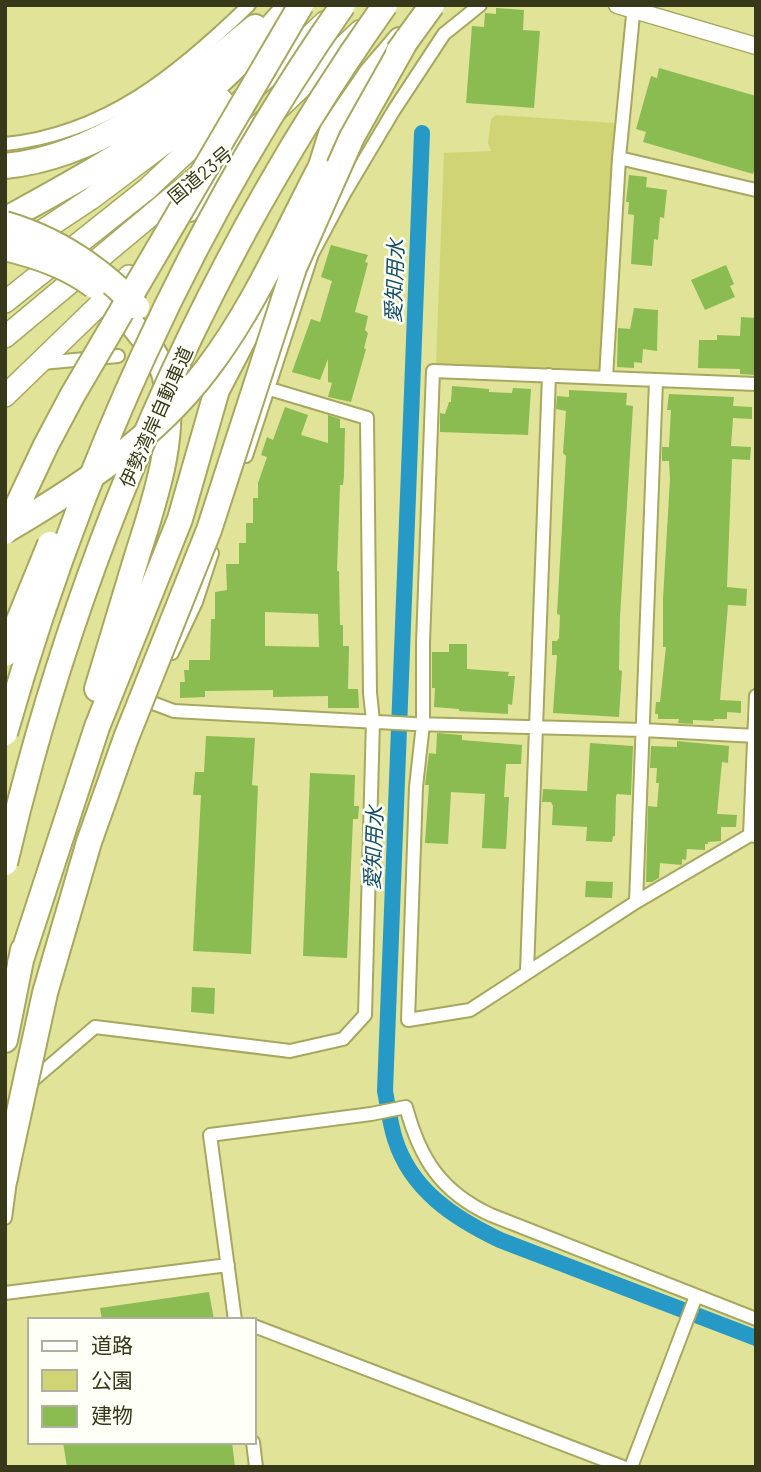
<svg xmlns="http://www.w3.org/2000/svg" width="761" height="1472" font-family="Barlow,'Noto Sans JP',sans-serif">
<rect width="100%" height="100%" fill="#e0e398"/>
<path fill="#d0d474" d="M496,115L615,123L601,367L598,370L436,364L444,153L491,151L488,143L491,119Z"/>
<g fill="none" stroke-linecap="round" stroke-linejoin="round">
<path stroke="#2799c6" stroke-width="16" d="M422,133L385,1091C388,1106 390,1124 395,1139C411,1190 454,1218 500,1240L756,1338"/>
</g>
<path fill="#8abc52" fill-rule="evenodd" d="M496,8L524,10L523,30L540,31L534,108L466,103L472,26L484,27L485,13L496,14Z
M659,68L756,96V165L753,174L643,142L646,132L636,129L651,76L657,78Z
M629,175L647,177L646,187L667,190L664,218L660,217L658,240L654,239L652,266L631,264L634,215L628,214L629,202H626Z
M331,245L368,255L365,262L368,263L355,312L368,316L365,330L368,333L364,348L366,349L351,402L328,397L332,383L328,382V359L320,380L292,372L311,319L320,322L332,281L321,277Z
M726,265L734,284L730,286L735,297L705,310L691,280Z
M634,308L658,310L657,351L643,349L642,363L634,362V368L617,367L618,328L630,329Z
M741,317L756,318V375L740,374V369L698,368L699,340H717V335L740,336Z
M452,386L489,389V392L512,393L513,388L531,389L528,435L440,432V413L445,414L449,402H451Z
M569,390L627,393L626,405L633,406L620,617L619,670L622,671L619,717L553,713L557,655H552V641H557L559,638L560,615L557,614L566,456L563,453L566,411L556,409L557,396L569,397Z
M669,394L734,397L733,406L752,407V419L733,418L731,446L751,447L750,460L732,459L727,587L747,589L746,606L728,605L720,700L741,701V713L727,712V719H714V721L693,720V724L678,723L679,719H658V714H655L656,702H660L666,647H663V599L670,479L669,461H662V447H669L671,410H667Z
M285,407L308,415L301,435L328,443V415L340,419V428H345L344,475L343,485H340L337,571H339L340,625H343V646H349L348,689H358L359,708H328V696L273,697V690L205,691V697L180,698V682H185L184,670H189V660H210L211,619H215V592L227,590L226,564H239V543H246V523H253V498H258V483L267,457L261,455L267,437L273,440ZM265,612L318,614L319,647L265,646Z
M449,644H467V669L509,672L508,676H515L512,705L508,704V714L459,711V709L434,707L435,688H432V652H449Z
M437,733L462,735V740L522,745L521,764H506L504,797H509L506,849L482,848L485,794L451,792L448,844L425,843L429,785H425L429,753L436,754Z
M206,736L255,738L252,785L258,786L251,954L193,951L201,795H193L195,772H204Z
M677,741L729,746L728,763L722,762L717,814L737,815L736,827H721V841L708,842V844H705V850L687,849L686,860L682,859V865L660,863L659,878L652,882H646L648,806L657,807L659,783H656L657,768H650L651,746L677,747Z
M590,743L633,746L631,795L617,794L616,796L615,836H613L612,842L586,841L587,827L552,825L553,806L551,802H542L543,789L587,791Z
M310,773L355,775L354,806H359L358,819H353L347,958L303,956Z
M586,881L613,882L612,898L585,897Z
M192,987L215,988L214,1014L191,1012Z
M209,1292L214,1320H102L100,1308Z
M63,1442H232L235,1467H67Z"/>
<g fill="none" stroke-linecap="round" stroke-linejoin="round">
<defs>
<path id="minor" d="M5,144C106,134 179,73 249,5
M619,158L756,190
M42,363L118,356
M606,378L619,158L634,5
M756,384L433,371L423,643V724L416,787L408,1020L470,1010L636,902L750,835L756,836
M246,456L312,254L344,194L394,110L444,34L480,5
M172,653L196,602L212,553
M150,702L174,711L414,724L643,730L756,736
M750,835L756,696
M636,902L656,381
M527,971L549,375
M32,1081L95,1027L290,1051L343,1039L365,1015L373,721L370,693L367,418L263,387
M5,1218L11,1174
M5,1293L228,1265
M235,1320L210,1135L371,1114L406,1107C420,1159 441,1192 491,1215L756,1319
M254,1326L623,1467
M253,1442L256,1467
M631,1467L696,1296"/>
<path id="tertiary" d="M617,5L756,46"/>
<path id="trunk" d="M189,211L232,161
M24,243L92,198L222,100
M5,302L147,189L325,22
M5,337L277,110L360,31
M5,396L129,276"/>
<path id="motorway" d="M5,166C104,156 181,88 255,27
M314,188L332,131L371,74L400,40
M5,220C77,180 151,141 213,87C242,62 266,33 291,5
M97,689C109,648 122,607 134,566C152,507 178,440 165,377C160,356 141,336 128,319
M20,963L97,727L180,519L217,390L268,292
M5,1040L23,950
M5,1178L9,1158"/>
</defs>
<use href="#minor" stroke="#a5a85e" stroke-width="16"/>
<use href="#tertiary" stroke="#a5a85e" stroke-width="19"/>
<use href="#trunk" stroke="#a5a85e" stroke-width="24"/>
<use href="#motorway" stroke="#a5a85e" stroke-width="28"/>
<use href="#minor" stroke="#fff" stroke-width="12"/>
<use href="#tertiary" stroke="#fff" stroke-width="16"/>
<use href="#trunk" stroke="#fff" stroke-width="21"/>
<use href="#motorway" stroke="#fff" stroke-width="24"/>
<defs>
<path id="motorway-bridge" d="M398,52L432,5
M5,224C57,239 100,268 137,307
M5,248C37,256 68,266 94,286
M5,531C80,487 154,439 207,369C253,309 284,237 319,170
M5,532L46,445L72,396L301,5
M5,654L50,544
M5,733C78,476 189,225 343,5
M5,863C76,558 204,261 385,5
M9,1158L45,993L89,842L126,738L209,530L294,268L352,137L407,39"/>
</defs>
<use href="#motorway-bridge" stroke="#a5a85e" stroke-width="28" stroke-linecap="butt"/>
<use href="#motorway-bridge" stroke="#fff" stroke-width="24"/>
</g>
<g text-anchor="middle" stroke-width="5" stroke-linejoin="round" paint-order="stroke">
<g font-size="19" fill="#38391a" stroke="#fefff7">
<text transform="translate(200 175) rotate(-40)" y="7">国道23号</text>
<text transform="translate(156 417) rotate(-66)" y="7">伊勢湾岸自動車道</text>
</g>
<g font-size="21" font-style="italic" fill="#154f68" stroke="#fefff7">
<text transform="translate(395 281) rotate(-88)" y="7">愛知用水</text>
<text transform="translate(374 848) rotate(-88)" y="7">愛知用水</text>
</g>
</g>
<rect width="761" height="1472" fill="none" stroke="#38391a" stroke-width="14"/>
<rect x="28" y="1318" width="228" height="126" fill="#fefff7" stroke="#afb09f" stroke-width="2"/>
<rect x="42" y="1341" width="35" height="10" fill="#ffffff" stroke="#afb09f" stroke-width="2"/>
<text x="91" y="1353" font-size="21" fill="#38391a">道路</text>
<rect x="42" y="1370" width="35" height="21" fill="#d0d474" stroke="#afb09f" stroke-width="2"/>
<text x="91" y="1388" font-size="21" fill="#38391a">公園</text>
<rect x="42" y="1406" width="35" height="21" fill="#8abc52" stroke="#afb09f" stroke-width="2"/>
<text x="91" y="1423" font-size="21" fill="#38391a">建物</text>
</svg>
